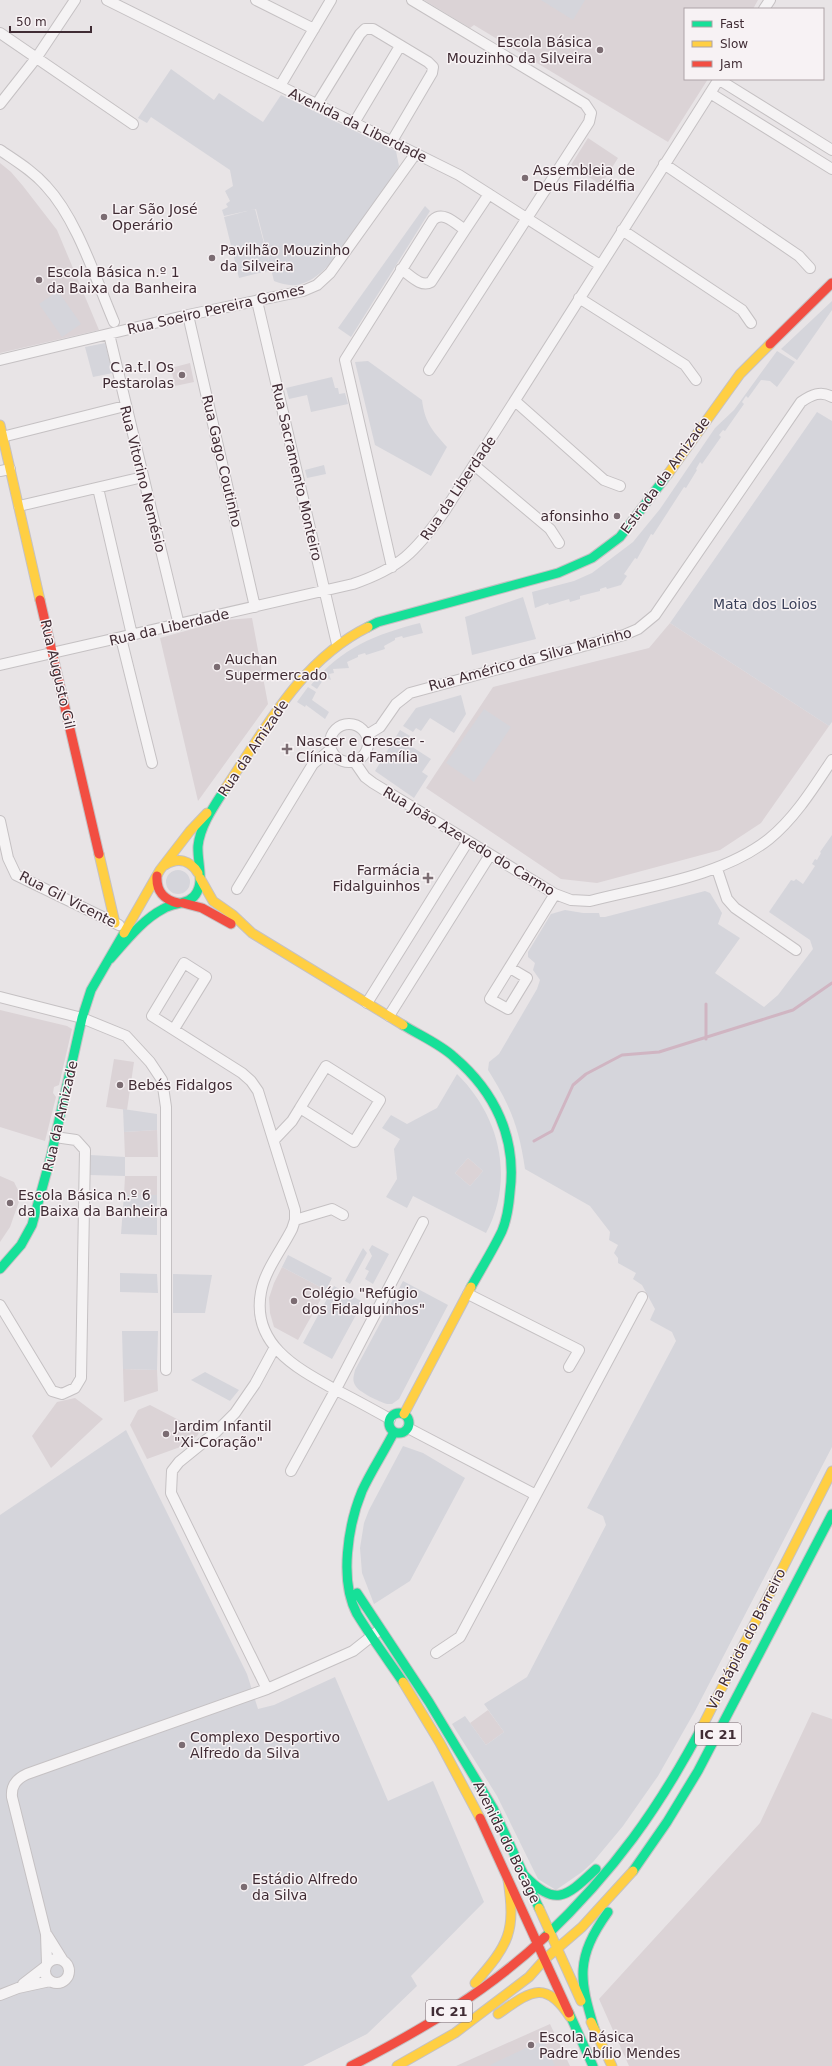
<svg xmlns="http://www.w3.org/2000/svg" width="832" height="2066" font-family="'DejaVu Sans',sans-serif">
<rect width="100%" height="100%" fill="#e8e4e6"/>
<path fill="#dbd3d6" d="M424,0H758L753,9H685V79H708L668,142L474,25L470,28Z
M588,138L618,158L601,185L571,165Z
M0,163L11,172L23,186L57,230L99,330L0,353Z
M190,363L194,382L175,386L171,368Z
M252,618L268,704L198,801L160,638L225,620Z
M670,623L829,726L761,823L720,850L597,883L561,879L426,788L493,687L649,648Z
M0,1010L67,1026L72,1029L59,1085L54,1087L53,1093L56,1097L45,1141L0,1127Z
M114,1059L134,1062L127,1110L106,1107Z
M157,1130L158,1157H125L124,1132Z
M468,1158L483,1171L470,1186L455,1173Z
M0,1176L14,1182L21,1196L10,1227L0,1242Z
M125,1176H157V1195H124Z
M282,1267L326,1290L298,1340L274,1327L270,1313L269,1298L274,1283Z
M123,1369L157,1370L158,1391L124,1402Z
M75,1398L103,1419L51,1468L32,1436L57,1402Z
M150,1405L200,1431L197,1436L190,1441L187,1439L183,1446L147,1459L130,1425L138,1410Z
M488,1710L504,1732L486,1745L470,1723Z
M812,1712L832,1719V2066H629L599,1999L760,1823Z
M550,2024L570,2066H456Z"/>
<path fill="#d5d5db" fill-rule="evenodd" d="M541,0H585L573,20Z
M171,69L214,100L219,93L263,122L281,95L396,151L399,166C380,195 336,272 304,283C293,287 285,285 274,281L256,209L224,216L222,210L228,207L226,204L230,201L225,191L233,186L230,170L151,117L147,123L138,118Z
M425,206L430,211L351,337L338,328Z
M255,209L271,270L239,278L224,217Z
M58,291L81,324L62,337L39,304Z
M832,301V310L797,360L781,349Z
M105,343L113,373L93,377L85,347Z
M777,351L795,362L777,387L770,381L761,380L748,398L746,396L742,402L744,404L725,431L723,430L719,435L721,437L702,464L700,462L696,469L697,470L686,488L684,487L653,535L651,534L637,559L635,558L624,574L627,576L621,585L607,589L606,587L600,589V591L580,596V599L570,602L569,599L549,605L548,603L535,608L532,592L574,581L592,573L633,542L660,509L715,428L734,410Z
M368,361L422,400C425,423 432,430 447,447L431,476L375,445L355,362Z
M332,377L335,388H338L339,394L345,393L348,404L311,412L307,395L289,399L286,388Z
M817,412L832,421V722L829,726L670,623Z
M324,465L326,474L307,478L305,470Z
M523,597L536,639L472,655L465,617Z
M420,623L423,633L403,638L402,636L395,638V640L384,646L385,649L366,655L365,653L358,655V657L347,662L349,668L333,669L334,673L329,674L331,680L325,677L317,689L311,685C341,648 376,634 420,623Z
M308,687L316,692L312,700L329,712L325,719L306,705L305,707L297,702Z
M461,695L466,714L454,733L430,718L421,731L416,728L413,732L403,726L416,708Z
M484,709L511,727L474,782L446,763Z
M400,730L410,736L406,743L431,759L422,772L428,776L414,798L375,771Z
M832,835V1447L695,1711L658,1776L623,1826L593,1862L582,1872L556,1890L538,1879L497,1796L452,1724L465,1716L486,1745L504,1732L484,1704L527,1677L606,1525L603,1516L587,1508L676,1341L672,1332L650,1320L655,1309L642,1285L633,1279L636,1273L618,1263V1258L614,1253L618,1245L609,1240L610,1232L590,1206L525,1169C519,1127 510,1105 488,1070L489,1062L499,1054L537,989L540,980L533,970L535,963L528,957V952L551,914L565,910L583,913H599L600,917H605L705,891L710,893L722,913L718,924L740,938L715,973L764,1007L778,995L813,949L810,940L769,912L791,880L794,881L796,879L803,884L815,866L812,864L815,859L817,860L821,853L820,852Z
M166 882a12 12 0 1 1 24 0a12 12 0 1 1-24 0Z
M457,1074C500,1116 515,1179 486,1233L413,1196L407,1208L386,1197L397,1179L394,1149L400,1139L382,1128L391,1115L407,1124L437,1108ZM468,1158L483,1171L470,1186L455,1173Z
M123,1109L157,1114V1130L124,1132Z
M90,1155L125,1157V1176L90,1175Z
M124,1195H157V1235L121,1234Z
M372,1245L389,1254L373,1284L365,1279L369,1271L365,1269L372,1256L369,1250Z
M363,1248L367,1253L350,1284L345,1281Z
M288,1255L332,1278L326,1290L282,1267Z
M120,1273L157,1274L158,1293L120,1292Z
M173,1274L212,1275L205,1313H173Z
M403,1281L448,1305L399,1399L392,1404H387C380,1402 358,1392 355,1385C352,1380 354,1375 355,1370Z
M334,1286L363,1302L332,1359L303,1343Z
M122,1331H158L157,1370L123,1369Z
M205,1372L239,1390L230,1401L191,1380Z
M126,1430L247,1674L258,1709L274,1705L335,1677L388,1801L433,1781L484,1902L411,1976L417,1986L367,2034L303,2066H0V1515Z
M403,1446L423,1453L465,1478L410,1581L374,1604L362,1573L360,1548L364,1523L369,1510Z
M543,2040L555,2066H491L490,2065Z"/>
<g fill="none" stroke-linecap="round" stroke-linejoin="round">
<path stroke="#d0b5c2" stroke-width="3" d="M706,1039V1004
M534,1141L552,1131L573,1085L586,1074L622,1055L659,1052L793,1010L832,983"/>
<defs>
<path id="street" d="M107,0L459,175L600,265
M256,0L314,29
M412,0L585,104L591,113L589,122L429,370
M764,9L770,0
M0,33L133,124
M718,79L832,150
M280,86L331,0
M710,93L832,169
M0,104L37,57L75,0
M317,104L360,34L365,29H373L428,62L433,67L432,73L392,141
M354,123L400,46
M0,150C16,161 33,171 46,186C77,219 96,280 114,322
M664,164L799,256L810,268
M622,230L742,310L751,323
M401,269C410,275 421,288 431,282L465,230
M579,298L685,365L696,380
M257,301L337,644
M188,315L255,607
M109,334L179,625
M0,360L188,315L303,291L317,285L330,273L416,153
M515,401L604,480L620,486
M2,437L125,406
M474,465L550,529L559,543
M0,471L10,469
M98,488L132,635
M19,506L143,477
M392,567L345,360L433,220C443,210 456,224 465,230L489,194
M121,638L152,763
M0,665L353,584C400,568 415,552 444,512L719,79
M330 743a19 19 0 1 1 38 0a19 19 0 1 1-38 0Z
M367,735L380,727L396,704L410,693L624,635L638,629L655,615L801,402C811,395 821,390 832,397
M354,761L365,777L373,783L555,894L571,900L590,901C648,886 721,877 769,839C795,818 814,787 832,760
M0,821L8,858L16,875L119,925
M717,869L727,899L735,908L796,950
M237,889L313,764L331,749
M510,968L527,978L508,1009L490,999L555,894
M0,997L82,1018L126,1036L150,1062L162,1080L166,1107V1370
M367,1003L468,841
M389,1016L490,855
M174,1029L206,977L184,963L152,1016L242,1073L251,1081L258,1091L295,1210V1220L292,1229C282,1249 265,1270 261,1292C251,1345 298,1369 336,1390C354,1399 372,1409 390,1419
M326,1066L380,1100L354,1142L300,1108Z
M274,1140L292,1121L300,1108
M295,1220L332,1209L343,1215
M468,1294L579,1350L569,1367
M0,1305L52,1391L62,1394L75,1388L81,1378L85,1150L76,1140L55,1137
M408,1428L536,1495L642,1297
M291,1471L336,1389L423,1222
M436,1653L460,1637L536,1495
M267,1689L171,1493L172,1471L179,1462L216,1432L235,1413L255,1384L275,1347
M47,1935L62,1959
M45 1971a12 12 0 1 1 24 0a12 12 0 1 1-24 0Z
M47,1963L46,1934L12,1797C11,1786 16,1779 27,1774L267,1689L353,1651L377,1632
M23,1984L45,1967
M0,1995L18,1988L50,1981"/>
<path id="fast" d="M368,627L378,622L558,573L592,558L620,537L668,474
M110,959C126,941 142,920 163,909C174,902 191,905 197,892C204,879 197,860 198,846C200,826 214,806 225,789
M403,1025C419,1035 440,1044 454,1057C495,1092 517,1138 510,1192C509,1205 507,1219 502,1231C493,1250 481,1269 471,1287
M0,1269L21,1245L32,1225L51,1156L82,1018L91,990L124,933
M389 1423a10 10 0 1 1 20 0a10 10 0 1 1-20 0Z
M394,1432C384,1452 371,1471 362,1491C348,1525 339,1581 357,1614C371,1637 388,1660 403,1682
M357,1593L429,1702L493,1808L539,1908
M633,1871L667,1822L698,1771L832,1514
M524,1875C556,1908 566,1897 596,1869
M545,1937C614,1871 658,1810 703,1725
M569,2013L593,2066
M595,2031C579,1979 575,1958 608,1912"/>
<path id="slow" d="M0,425L40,600
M668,474L740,374L770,344
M225,789C265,729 301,660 368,627
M99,854L115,923
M165,865C178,857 190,860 198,873
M200,878L213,901L233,915L252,933L403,1025
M124,933L160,870L190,831L207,813
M404,1414L471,1287
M403,1682L440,1743L480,1818
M703,1725L832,1471
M539,1908L581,2001
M475,1983C509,1944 516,1932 508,1880
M498,2014C530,1992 545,1978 570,2017
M591,2022L612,2066
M397,2066L455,2033L529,1977L545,1959L582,1927L633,1871"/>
<path id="jam" d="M770,344L832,283
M40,600L99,854
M157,876C156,891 164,900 178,903
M183,903L202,908L231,924
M480,1818L569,2013
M351,2066C420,2031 488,1991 545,1937"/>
</defs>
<use href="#street" stroke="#c5c1c3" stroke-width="12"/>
<use href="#fast" stroke="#c5c1c3" stroke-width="11"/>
<use href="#slow" stroke="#c5c1c3" stroke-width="11"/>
<use href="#jam" stroke="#c5c1c3" stroke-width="11"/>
<use href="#street" stroke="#f5f3f4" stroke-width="10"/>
<use href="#fast" stroke="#16e098" stroke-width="9"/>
<use href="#slow" stroke="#ffcf43" stroke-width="9"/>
<use href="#jam" stroke="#f24e42" stroke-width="9"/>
</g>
<g fill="#7b6c72" stroke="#f7f2f4" stroke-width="1.5">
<circle cx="600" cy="50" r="4"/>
<circle cx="525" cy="178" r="4"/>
<circle cx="104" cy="217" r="4"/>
<circle cx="212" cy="258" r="4"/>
<circle cx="39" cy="280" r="4"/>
<circle cx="182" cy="375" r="4"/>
<circle cx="617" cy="516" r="4"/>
<circle cx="217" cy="667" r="4"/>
<path d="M285 743h4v4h4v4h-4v4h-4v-4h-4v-4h4z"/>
<path d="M426 872h4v4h4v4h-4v4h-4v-4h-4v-4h4z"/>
<circle cx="120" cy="1085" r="4"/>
<circle cx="10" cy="1203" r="4"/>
<circle cx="294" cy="1301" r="4"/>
<circle cx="166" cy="1434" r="4"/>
<circle cx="182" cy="1745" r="4"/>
<circle cx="244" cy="1887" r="4"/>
<circle cx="531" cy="2045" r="4"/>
</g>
<g text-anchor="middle" stroke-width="3" stroke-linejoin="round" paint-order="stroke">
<g fill="#f7f2f4" stroke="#77676e" stroke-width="1">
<rect x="695" y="1723" width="46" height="22" rx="3"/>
<rect x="426" y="2000" width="46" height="22" rx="3"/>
</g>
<g font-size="13" font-weight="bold" fill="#402c34">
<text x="718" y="1739">IC 21</text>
<text x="449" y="2016">IC 21</text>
</g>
<g font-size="14" fill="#402c34" stroke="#f7f2f4" text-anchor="start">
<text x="592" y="47" text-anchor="end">Escola Básica<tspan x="592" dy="16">Mouzinho da Silveira</tspan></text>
<text x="533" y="175">Assembleia de<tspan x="533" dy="16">Deus Filadélfia</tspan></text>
<text x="112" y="214">Lar São José<tspan x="112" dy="16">Operário</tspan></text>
<text x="220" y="255">Pavilhão Mouzinho<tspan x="220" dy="16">da Silveira</tspan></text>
<text x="47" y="277">Escola Básica n.º 1<tspan x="47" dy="16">da Baixa da Banheira</tspan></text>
<text x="174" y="372" text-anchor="end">C.a.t.l Os<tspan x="174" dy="16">Pestarolas</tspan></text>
<text x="609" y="521" text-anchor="end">afonsinho</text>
<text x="225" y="664">Auchan<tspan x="225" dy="16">Supermercado</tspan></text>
<text x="296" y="746">Nascer e Crescer -<tspan x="296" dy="16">Clínica da Família</tspan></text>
<text x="420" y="875" text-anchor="end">Farmácia<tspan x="420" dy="16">Fidalguinhos</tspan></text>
<text x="128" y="1090">Bebés Fidalgos</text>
<text x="18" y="1200">Escola Básica n.º 6<tspan x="18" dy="16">da Baixa da Banheira</tspan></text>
<text x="302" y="1298">Colégio "Refúgio<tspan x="302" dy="16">dos Fidalguinhos"</tspan></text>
<text x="174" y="1431">Jardim Infantil<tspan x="174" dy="16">"Xi-Coração"</tspan></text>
<text x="190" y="1742">Complexo Desportivo<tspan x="190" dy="16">Alfredo da Silva</tspan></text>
<text x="252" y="1884">Estádio Alfredo<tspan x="252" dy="16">da Silva</tspan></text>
<text x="539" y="2042">Escola Básica<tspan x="539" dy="16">Padre Abílio Mendes</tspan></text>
</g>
<g font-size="14" fill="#402c34" stroke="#f7f2f4">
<text transform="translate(358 125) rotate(26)" y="5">Avenida da Liberdade</text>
<text transform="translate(216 309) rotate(-13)" y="5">Rua Soeiro Pereira Gomes</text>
<text transform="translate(222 461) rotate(77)" y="5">Rua Gago Coutinho</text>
<text transform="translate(297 472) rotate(77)" y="5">Rua Sacramento Monteiro</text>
<text transform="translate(665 475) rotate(-54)" y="5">Estrada da Amizade</text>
<text transform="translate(143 479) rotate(76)" y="5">Rua Vitorino Nemésio</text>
<text transform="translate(458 488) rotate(-56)" y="5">Rua da Liberdade</text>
<text transform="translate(169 627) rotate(-13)" y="5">Rua da Liberdade</text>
<text transform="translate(530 659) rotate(-15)" y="5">Rua Américo da Silva Marinho</text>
<text transform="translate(58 674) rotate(77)" y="5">Rua Augusto Gil</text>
<text transform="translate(253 748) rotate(-56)" y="5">Rua da Amizade</text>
<text transform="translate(469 841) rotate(31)" y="5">Rua João Azevedo do Carmo</text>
<text transform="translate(68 899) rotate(27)" y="5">Rua Gil Vicente</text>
<text transform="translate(60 1116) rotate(-77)" y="5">Rua da Amizade</text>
<text transform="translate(746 1639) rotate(-63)" y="5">Via Rápida do Barreiro</text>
<text transform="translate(507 1842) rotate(64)" y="5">Avenida do Bocage</text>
</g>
<g font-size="14" fill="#3b415a" stroke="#f7f2f4">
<text x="765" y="609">Mata dos Loios</text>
</g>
</g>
<rect x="684" y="8" width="140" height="72" fill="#f7f2f4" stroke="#aea3a7"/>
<rect x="692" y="21" width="20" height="6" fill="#16e098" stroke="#aea3a7"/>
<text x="720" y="28" font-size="12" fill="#402c34">Fast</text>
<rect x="692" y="41" width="20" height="6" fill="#ffcf43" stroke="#aea3a7"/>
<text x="720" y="48" font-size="12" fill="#402c34">Slow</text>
<rect x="692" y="61" width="20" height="6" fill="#f24e42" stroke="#aea3a7"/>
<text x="720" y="68" font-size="12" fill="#402c34">Jam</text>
<path d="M10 26v6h81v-6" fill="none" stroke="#402c34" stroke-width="2"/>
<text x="16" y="26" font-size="12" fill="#402c34" stroke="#f7f2f4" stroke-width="3" paint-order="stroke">50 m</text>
</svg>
